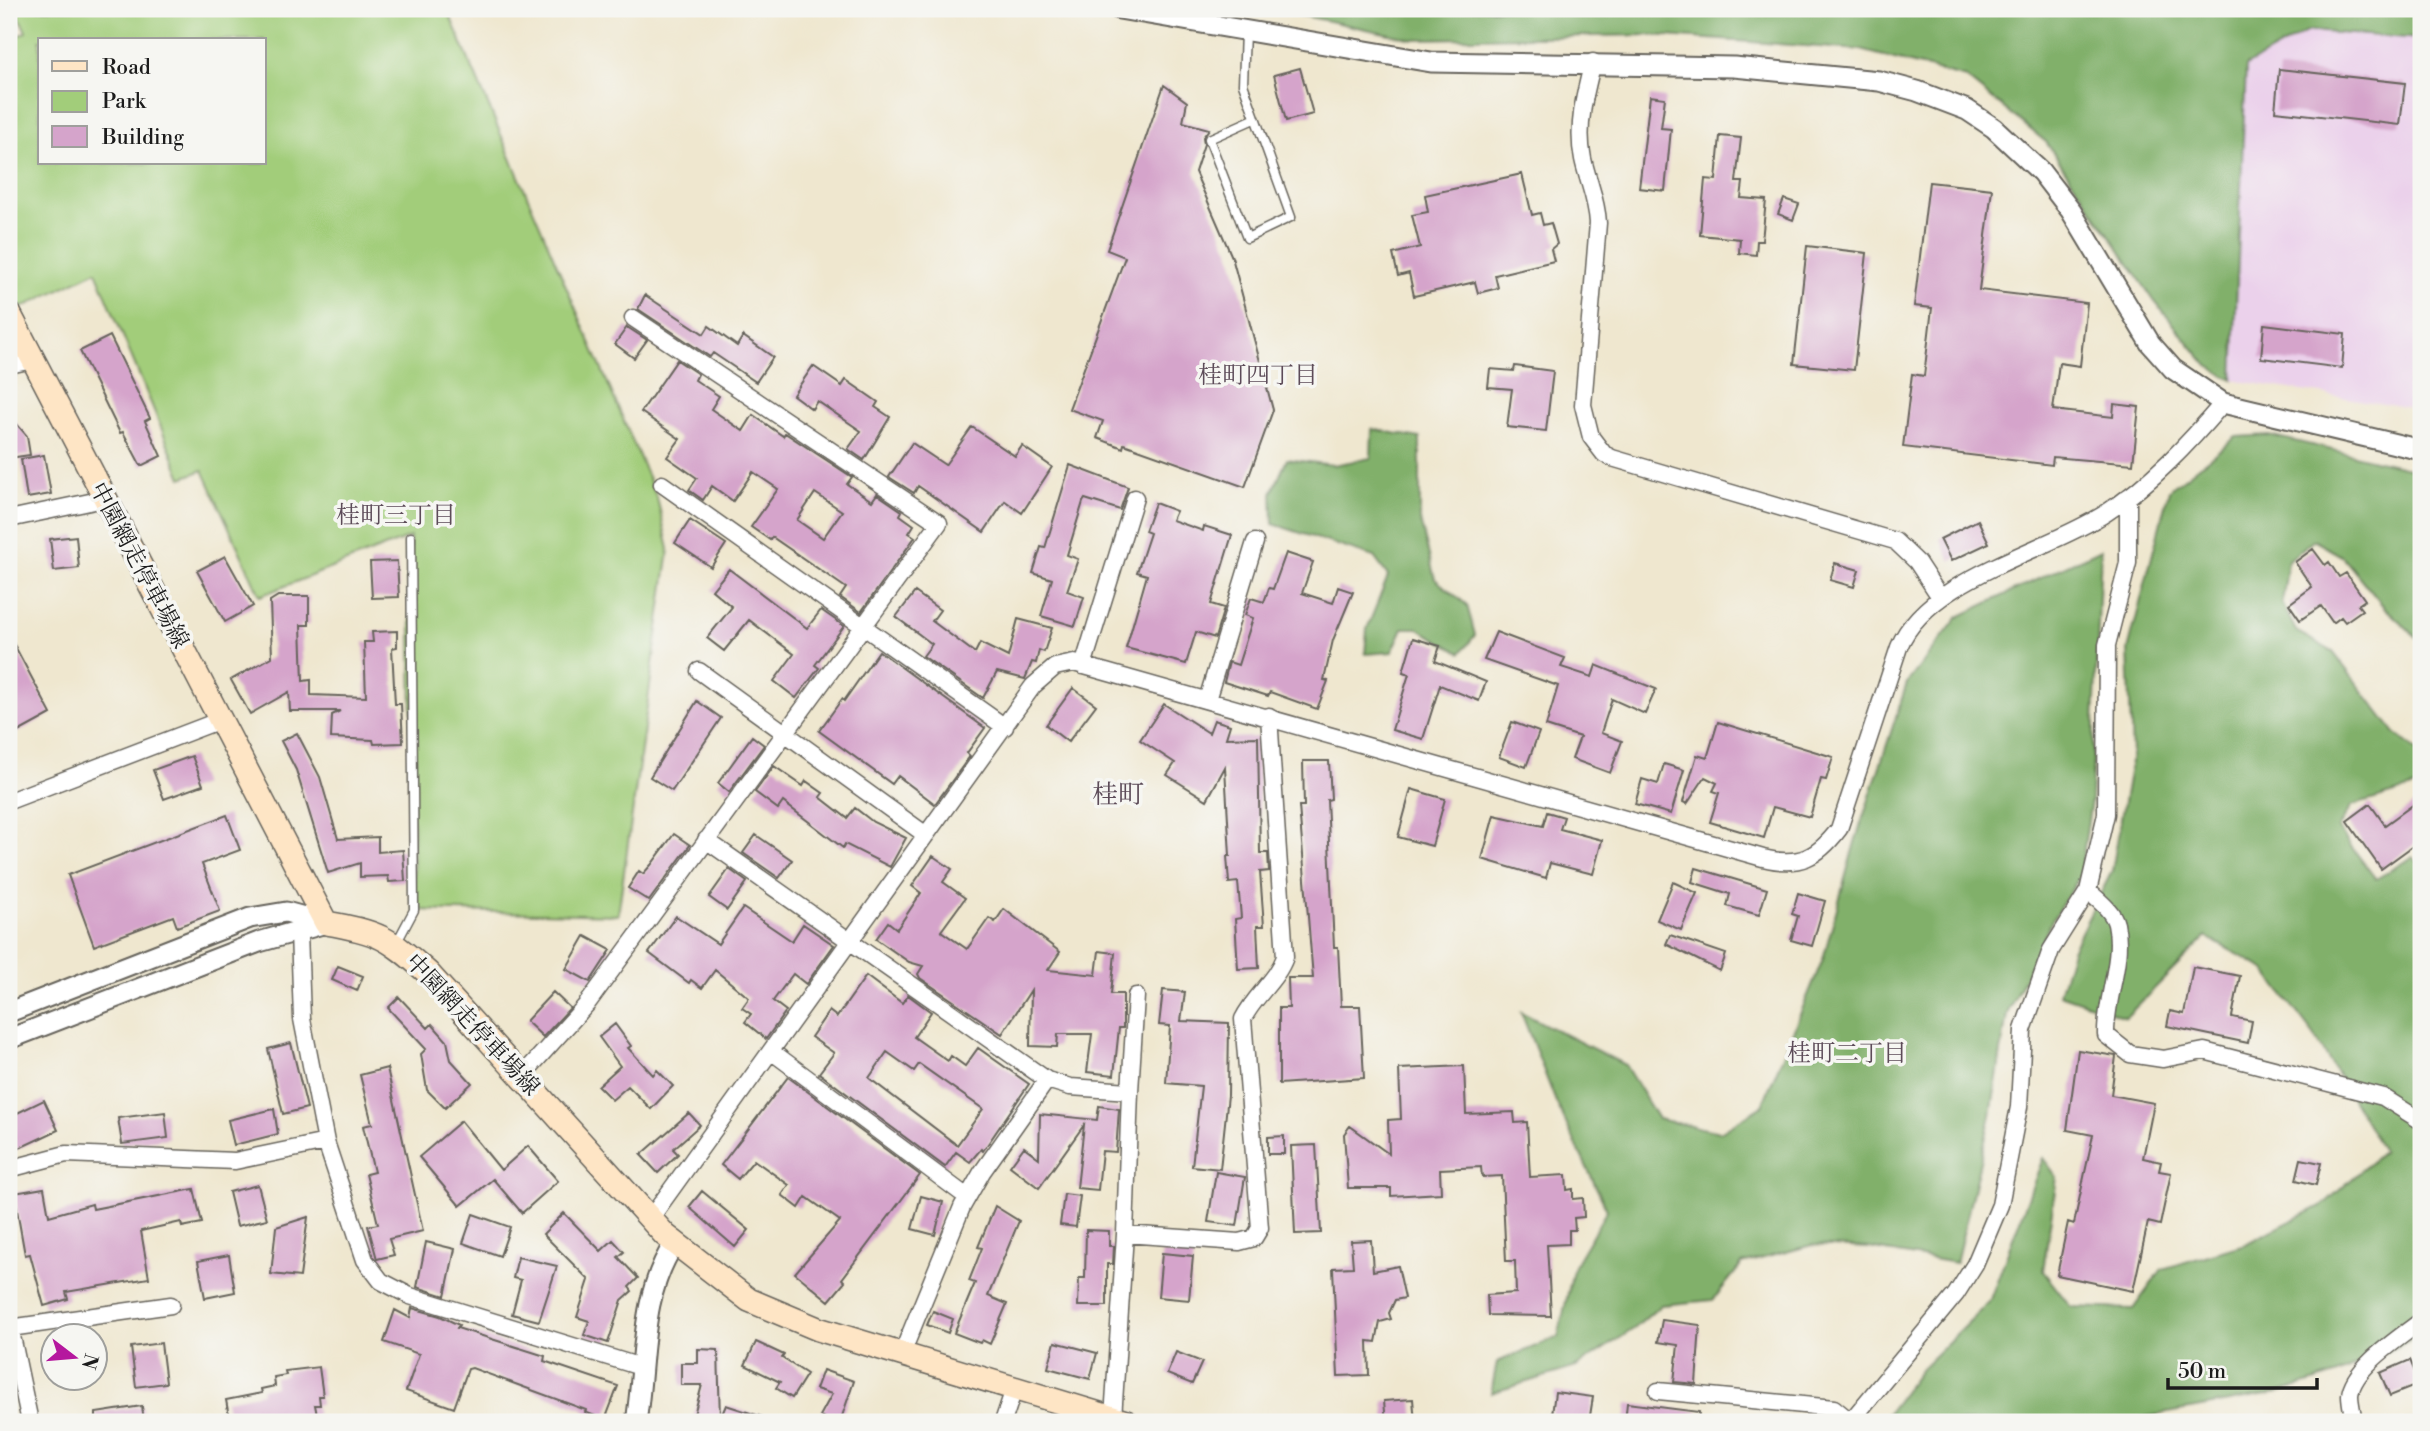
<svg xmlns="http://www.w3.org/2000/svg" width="2430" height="1431" font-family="'Libre Bodoni','Noto Serif JP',serif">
<rect width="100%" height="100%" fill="#f6f6f2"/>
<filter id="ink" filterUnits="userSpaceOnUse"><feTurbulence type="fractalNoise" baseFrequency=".0143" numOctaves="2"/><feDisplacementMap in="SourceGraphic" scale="14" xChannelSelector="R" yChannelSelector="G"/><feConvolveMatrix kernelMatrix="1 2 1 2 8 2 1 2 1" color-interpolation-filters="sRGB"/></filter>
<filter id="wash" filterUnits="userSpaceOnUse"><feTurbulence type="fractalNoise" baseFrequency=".00686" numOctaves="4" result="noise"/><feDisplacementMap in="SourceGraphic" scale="28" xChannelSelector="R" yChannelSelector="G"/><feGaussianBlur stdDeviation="1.57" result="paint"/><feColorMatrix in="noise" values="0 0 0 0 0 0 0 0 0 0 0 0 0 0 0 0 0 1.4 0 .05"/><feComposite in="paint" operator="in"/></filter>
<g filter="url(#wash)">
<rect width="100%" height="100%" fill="#efe7cf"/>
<path fill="#ebd1eb" d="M2308,31L2421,39V410L2233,380L2246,66Z"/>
<path fill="#a2cd7a" stroke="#5f744b" stroke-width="2" fill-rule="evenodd" d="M16,9H447L657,498L669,549L618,915L414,910L410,537L260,596L203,470L182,478L96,271L9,314V40L26,32ZM40,40H264V163H40Z"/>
<path fill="#81b06a" stroke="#4e6643" stroke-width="2" d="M1272,9H2421V39L2308,31L2246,66L2233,380L2208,366L2155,302L2046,142L1966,78L1861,50L1651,35L1413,39Z
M1372,429L1420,438V520L1435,579L1467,605L1475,635L1461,653L1417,628H1403L1392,652L1365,654L1367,629L1388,576L1374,557L1273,524L1272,493L1287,459L1333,465L1371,458Z
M2269,435L2421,471V641L2384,607L2343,557L2313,540L2288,561L2282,603L2296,631L2333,652L2395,733L2421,754L2419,786L2351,806L2338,829L2376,879L2412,857L2421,865V1331L2416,1338L2338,1374L2278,1393L2118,1422H1881L1921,1369L1989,1302L2043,1158L2057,1177L2043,1271L2071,1307L2133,1309L2162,1269L2245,1244L2323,1205L2383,1151L2314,1035L2263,968L2206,937L2126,1017L2059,994L2072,950L2112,871L2132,755L2128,650L2169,490L2236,437Z
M2101,549L2091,801L2080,876L2051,922L2007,1014L1991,1115L1956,1263L1869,1248L1812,1245L1742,1264L1713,1300L1661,1305L1635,1328L1576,1367L1491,1393L1497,1362L1558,1337L1574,1266L1607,1210L1556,1102L1521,1012L1625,1065L1658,1119L1720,1132L1762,1106L1823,959L1855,842L1907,683L1958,617Z"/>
<g id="blocks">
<path fill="#d5a4cb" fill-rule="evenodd" d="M1300,68L1313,114L1286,121L1274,75Z
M2279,69L2405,83L2400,125L2275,111Z
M1164,85L1187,102L1183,122L1209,129L1203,137L1204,144L1195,172L1232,257L1273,410L1245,487L1124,444L1123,448L1097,438L1103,421L1069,409L1125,257L1107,250Z
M1650,96L1665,98L1661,128L1671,129L1665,191L1639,188Z
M1720,136L1741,138L1736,182H1743L1741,198L1766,200L1762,241H1757L1756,255L1739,253L1740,239L1700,235L1705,179L1716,180Z
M1522,174L1532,215L1540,213L1543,225L1551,223L1557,244L1551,249L1554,261L1495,275L1498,288L1478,293L1475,282L1414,296L1409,273L1398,276L1393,254L1420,247L1412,215L1428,212L1425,195Z
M1929,182L1992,189L1979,290L2087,303L2080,366L2059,363L2053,410L2113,417L2114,404L2139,407L2133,464L2053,457L2052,465L1903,447L1912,374L1924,376L1932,308L1914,306Z
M1784,199L1799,204L1793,220L1778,214Z
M1807,246L1867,253L1854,370L1794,364Z
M645,295L704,334L709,326L737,346L743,336L773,357L756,382L713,353L710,357L638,309Z
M2264,324L2345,334L2342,368L2261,358Z
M627,327L647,340L634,358L615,344Z
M110,336L150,418L145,421L161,456L141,466L123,432L120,433L80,351Z
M677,360L698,374L695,380L719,396L711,409L743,431L753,415L783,436L785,433L852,477L847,484L872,501L877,494L902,511L900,515L914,525L909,533L915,537L861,612L840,597L846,588L772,537L770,540L751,527L778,489L753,472L733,501L712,486L703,500L689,490L697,478L667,457L680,439L641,412ZM815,493L842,511L823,538L797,520Z
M813,366L842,386L846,380L878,402L875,407L890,417L864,460L848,449L861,431L817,401L812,409L793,395Z
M1515,366L1553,371L1546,431L1507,427L1512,389L1488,387L1490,369L1514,371Z
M9,415L27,436L30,455L9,458Z
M972,427L1015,456L1022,446L1052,467L1022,513L1005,501L984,532L918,486L914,493L889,477L912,443L945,465Z
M44,455L51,494L27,498L21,459Z
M1070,465L1128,487L1120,510L1085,499L1083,502L1067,555L1078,559L1067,591L1084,597L1075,626L1041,616L1052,579L1033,573L1041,547L1045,548Z
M1155,503L1176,511L1172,520L1203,531L1204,526L1232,535L1211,604L1224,608L1215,638L1196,632L1186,664L1126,648L1147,575L1137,572L1150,533L1145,531Z
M690,520L726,544L711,567L675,543Z
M1978,520L1989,543L1951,561L1940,539Z
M76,536L79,568L54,571L50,539Z
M2313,549L2325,565L2329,562L2339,577L2346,573L2365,600L2358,605L2362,610L2345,622L2341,617L2333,623L2321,606L2300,620L2289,604L2312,587L2295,562Z
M1286,553L1313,562L1302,593L1333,603L1338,587L1353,592L1333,640L1324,680L1328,681L1317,709L1270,692L1268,696L1224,682L1229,662L1238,665L1253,618L1245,615L1251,598L1264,602L1269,588L1273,589Z
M225,556L253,606L225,622L197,571Z
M397,561L399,597L372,598L370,562Z
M1835,563L1859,570L1854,587L1830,580Z
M729,569L807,628L821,610L844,626L815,665L819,668L796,698L774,681L794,654L749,620L724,651L707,638L732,607L712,590Z
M915,592L940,610L932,621L975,653L980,643L1008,657L1018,619L1052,628L1044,652L1039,650L1036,663L1032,662L1025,679L997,672L983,698L923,656L932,644L896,617Z
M278,596H309V625H301L303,681L311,680V695L366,697L364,642H373L372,632L397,631V647L392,648L395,704H401L403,743L374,744L373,740L331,738L332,715L340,711H290L289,692L250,714L231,680L272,657L270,601Z
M1496,632L1565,658L1561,667L1592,677L1596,665L1656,689L1645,714L1612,699L1601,733L1622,741L1610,773L1572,759L1580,737L1546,726L1558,686L1484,660Z
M9,635L51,714L9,737Z
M1413,638L1440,646L1435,661L1486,682L1479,701L1440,685L1423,739L1392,730L1409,674L1403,672Z
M879,651L985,728L967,753L970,756L935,804L898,776L892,784L819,731L842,699L844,701Z
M1073,688L1096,705L1068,742L1046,725Z
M697,701L721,718L672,791L650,777Z
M1164,704L1209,733L1214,720L1230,725L1226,738L1258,737L1260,853H1268L1269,871L1260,872L1264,926H1257L1259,968L1238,969L1235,919L1241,918L1238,882L1229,883L1227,856H1230L1225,767L1207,800L1167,775L1175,763L1140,740Z
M1512,722L1539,732L1526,767L1499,757Z
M1718,722L1833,757L1826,780L1821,779L1810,817L1773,807L1764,838L1710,822L1719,793L1713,791L1717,783L1705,777L1687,804L1683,802L1697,755L1707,758Z
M297,733L320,777L338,839L378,837V852L403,850L405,881L389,882L388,876L360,877V863L328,873L296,770L281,741Z
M752,736L764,745L729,792L718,783Z
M192,756L203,785L164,799L153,770Z
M1303,761H1329L1331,799L1327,800L1334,947H1338L1341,1006H1360L1364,1078L1279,1084V1008H1289L1288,978H1313L1299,806H1304Z
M1664,764L1684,770L1671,814L1635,804L1642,779L1658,784Z
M774,766L803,786L806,781L823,793L820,797L847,818L855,808L873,822L906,838L890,867L845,844L843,848L783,802L778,809L755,792Z
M1411,789L1445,799L1432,846L1398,837Z
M2421,799V840L2381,869L2347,821L2370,804L2385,825Z
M1547,812L1564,817L1560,829L1602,840L1593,874L1550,863L1546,878L1482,859L1494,815L1543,826Z
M227,815L240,850L202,864L220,911L177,927L173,916L94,946L68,875Z
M674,834L690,845L649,901L628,888L639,871L643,874L651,865Z
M756,835L792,860L779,878L743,853Z
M933,856L952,869L943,882L965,898L941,931L967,949L989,918L995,922L1004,909L1060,952L1048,970L1096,975L1099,951L1115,953L1111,994H1123V1028H1119L1114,1075L1087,1072L1092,1034H1058L1057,1047L1030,1046L1031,990L1002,1034L920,978L918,974L923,966L909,962L876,939L888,922L897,929L921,893L912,886Z
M1696,868L1767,889L1759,915L1727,906L1730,894L1692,882Z
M729,869L747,882L727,910L709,897Z
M1673,882L1697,893L1681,930L1657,920Z
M1798,893L1825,901L1812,946L1791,940L1798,916L1792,914Z
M743,908L792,941L803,924L834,945L806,984L793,974L773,1001L786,1011L766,1039L745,1022L751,1014L742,1008L749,998L715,970L702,988L691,980L689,983L649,953L676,916L718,944Z
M1670,935L1726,954L1720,971L1666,944Z
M585,936L611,950L590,982L566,969Z
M338,966L363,976L357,991L332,980Z
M2193,967L2240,976L2232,1017L2252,1021L2248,1043L2167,1026L2170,1011L2184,1014Z
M866,976L902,1003L908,995L931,1012L914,1037L948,1061L951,1056L965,1066L978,1048L1029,1084L983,1151L981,1149L970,1162L956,1152L945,1167L819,1073L834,1053L811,1037L829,1011L837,1017ZM887,1052L914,1071L919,1064L983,1109L957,1145L869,1078Z
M1163,990L1185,992L1181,1021L1229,1023L1228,1095L1220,1169L1192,1166L1201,1086L1166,1083L1170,1026L1159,1025Z
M553,992L570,1008L543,1037L526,1021Z
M399,997L428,1028L432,1024L447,1041L451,1060L472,1083L445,1108L427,1090L421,1054L426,1049L388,1008Z
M615,1024L631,1046L628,1048L653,1075L657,1070L673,1086L651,1109L628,1086L612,1100L598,1086L620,1066L599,1037Z
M291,1043L307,1108L283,1114L268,1049Z
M2078,1050L2116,1056L2111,1095L2154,1103L2143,1158L2161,1162L2159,1171L2171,1173L2160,1225L2148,1222L2133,1291L2057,1275L2068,1222L2074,1224L2093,1135L2067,1130Z
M1464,1066L1466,1114L1514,1112L1515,1123L1527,1122L1530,1177L1566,1175L1567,1190L1573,1189V1199L1583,1198L1584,1217L1574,1218L1575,1230H1569V1244L1547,1245L1551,1316L1488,1315L1487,1295L1516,1293L1515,1261H1506L1502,1176L1482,1177L1481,1167L1440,1169L1441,1193L1391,1196V1188H1348L1344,1134L1350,1126L1389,1154L1388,1120L1401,1119L1399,1069Z
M387,1068L423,1231L389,1239L394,1255L377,1259L368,1226L378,1224L366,1174L374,1172L363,1126L372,1124L360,1075Z
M788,1077L920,1175L842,1279L845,1282L829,1301L795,1273L840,1221L806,1197L799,1208L782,1195L789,1185L754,1160L738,1179L721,1165Z
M44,1100L58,1130L9,1153V1117Z
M1099,1106L1119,1109L1116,1152L1102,1151L1098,1190L1077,1188L1084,1125L1039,1188L1010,1166L1024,1147L1039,1158L1040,1114L1097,1120Z
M274,1109L278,1134L234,1145L228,1120Z
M165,1112L168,1138L122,1144L118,1118Z
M689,1113L700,1125L673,1149L678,1154L658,1173L641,1155Z
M461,1121L501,1170L528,1146L558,1181L522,1213L493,1179L460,1206L419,1157Z
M1284,1136V1154H1268V1137Z
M1316,1145L1321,1233L1295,1234L1291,1146Z
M2301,1159L2321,1163L2316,1185L2296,1180Z
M1216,1172L1245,1177L1237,1226L1208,1222Z
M258,1185L267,1219L237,1226L229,1192Z
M44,1188L49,1216L92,1204L93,1209L194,1189L202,1223L182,1227L181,1222L141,1231L149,1278L66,1292L68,1299L44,1306L30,1254L25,1255L14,1193Z
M702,1191L749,1230L735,1247L689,1207Z
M1064,1194L1080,1196L1076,1227L1060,1225Z
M921,1196L943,1202L935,1235L912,1229Z
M995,1206L1019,1221L988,1296L1007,1304L990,1344L982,1340L980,1343L954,1333L975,1283L969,1281L982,1248L978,1247Z
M564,1213L601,1251L613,1240L624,1252L618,1257L638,1278L629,1287L632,1291L622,1300L608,1343L584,1335L589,1321L577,1317L589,1280L543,1234Z
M473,1214L510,1227L500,1256L463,1243Z
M308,1217L300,1277L271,1274L276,1227Z
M1086,1230L1109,1231V1246H1114L1113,1264H1107V1306H1078L1079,1278H1085Z
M1371,1240L1373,1271L1398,1266L1405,1298L1395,1300L1389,1313L1391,1319L1380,1322L1376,1342L1368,1341L1369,1375L1338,1376L1333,1268L1353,1267L1351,1241Z
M426,1242L455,1249L445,1296L417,1287Z
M1162,1253L1193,1256L1189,1300L1158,1297Z
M229,1255L235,1292L205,1298L198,1261Z
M518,1257L557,1266L539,1321L512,1314L521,1280L513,1278Z
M412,1308L440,1316L459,1325L457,1328L545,1356L544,1361L618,1386L605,1420L585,1412L586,1410L472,1368L468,1369L454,1408L406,1391L419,1354L384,1342L395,1310L410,1318Z
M933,1311L953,1319L948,1333L927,1325Z
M1662,1320L1700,1325L1696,1384L1674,1382L1678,1345L1658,1342Z
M756,1342L784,1355L782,1358L807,1374L792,1398L776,1388L780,1382L745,1365Z
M1055,1342L1097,1353L1090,1379L1048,1368Z
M161,1343L166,1383L136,1387L131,1347Z
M698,1349L718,1350L720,1419L726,1405L769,1419V1422H692L702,1385H681V1363H698Z
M1176,1352L1202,1362L1192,1384L1167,1374Z
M2410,1360L2420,1384L2390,1396L2380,1373Z
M319,1367L323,1396H319L320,1405H315L317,1415L292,1419L291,1414L230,1422L226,1400L262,1393L261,1389L275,1386L274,1377L286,1375L285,1371Z
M823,1370L854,1381L840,1422H831L820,1416L832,1394L816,1389Z
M1555,1392L1593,1397L1589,1422H1551Z
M1413,1399L1415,1422H1386L1384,1401Z
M1627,1403L1699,1412L1698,1422H1625Z
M142,1406L144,1422H96V1413Z"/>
</g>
</g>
<g filter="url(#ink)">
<use href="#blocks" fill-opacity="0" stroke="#66635b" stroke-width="2"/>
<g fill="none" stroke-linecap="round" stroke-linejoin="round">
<defs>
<path id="service" d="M1245,32L1243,84L1291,217L1247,238L1209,139L1254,119
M397,942L414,910L411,537"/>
<path id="minor" d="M1593,62C1585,93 1576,127 1583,159C1588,182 1597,200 1598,223L1583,405L1591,437L1604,454L1612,458L1895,541L1917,562L1940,597
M9,365L33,360
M662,484L1005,727
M9,519L104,499
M1083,666L1135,498
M699,671L926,835
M1207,700L1255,542
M9,801L223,719
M706,840L1047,1080L1070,1087L1130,1091L1125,1234L1113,1418
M2088,891C2098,900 2113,911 2116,924C2124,960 2105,999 2106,1035L2130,1054L2163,1059L2204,1051L2383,1097L2421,1121
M299,932L302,1019L326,1142L365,1260L381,1281L410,1296L641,1367
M771,1051L967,1197
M522,1076L587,1004L939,523L633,318
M1130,1091L1136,996
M9,1169L66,1154L235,1161L326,1142
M650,1219L1033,686L1055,667L1074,663L1763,858C1799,867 1817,858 1839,829L1899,647C1927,578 2046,552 2106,513C2151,484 2189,443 2223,403
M1125,1234L1239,1242L1254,1238L1260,1228L1243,1019C1254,996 1277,980 1285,957L1269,716
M9,1322L30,1422
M10,1328L171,1305
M901,1356L962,1207L982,1172L1047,1080
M1658,1391L1834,1408L1850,1421
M1003,1422L1014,1389
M1850,1422L1956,1294L1975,1264L2000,1205L2019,1107L2023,1030L2051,950L2088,891L2106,814L2107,645L2128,563V497
M2354,1422C2353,1414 2350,1403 2350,1395C2353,1367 2401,1337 2421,1321"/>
<path id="tertiary" d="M1119,9L1431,62L1734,67L1879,81L1917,91L1967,110L1994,128L2041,172L2071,211L2150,343L2173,369L2223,403L2421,450
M9,1012L250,918L286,912L326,923
M9,1039L259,942L326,923
M636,1422C646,1361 639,1298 674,1244"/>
<path id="secondary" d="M9,313L326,923C379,932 388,937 428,973L665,1235L749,1300L818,1329L1126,1422"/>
</defs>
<use href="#service" stroke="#66635b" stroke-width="11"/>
<use href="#minor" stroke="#66635b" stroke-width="19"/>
<use href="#tertiary" stroke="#66635b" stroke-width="23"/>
<use href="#secondary" stroke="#66635b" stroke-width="26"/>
<use href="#service" stroke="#fff" stroke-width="8"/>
<use href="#minor" stroke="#fff" stroke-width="16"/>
<use href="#tertiary" stroke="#fff" stroke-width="19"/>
<use href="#secondary" stroke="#fee5c5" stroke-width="23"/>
<path stroke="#1c1c1c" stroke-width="5" stroke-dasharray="10 5" stroke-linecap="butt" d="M2392,1422L2421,1418"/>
</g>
</g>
<g text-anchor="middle" stroke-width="7" stroke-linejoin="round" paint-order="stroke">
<g font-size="23" fill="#1c1c1c" stroke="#f6f6f2">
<text transform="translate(140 565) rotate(62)" y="8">中園網走停車場線</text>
<text transform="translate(473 1024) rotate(47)" y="8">中園網走停車場線</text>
</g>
<g font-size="24" fill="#5d4c59" stroke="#f6f6f2">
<text x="1258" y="383">桂町四丁目</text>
<text x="396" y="523">桂町三丁目</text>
<text x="1847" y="1061">桂町二丁目</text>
</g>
<g font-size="26" fill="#5d4c59" stroke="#f6f6f2">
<text x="1118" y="803">桂町</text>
</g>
</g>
<rect width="2430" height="1431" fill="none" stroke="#f6f6f2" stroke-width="35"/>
<rect x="38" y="38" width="228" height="126" fill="#f6f6f2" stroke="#9f9f9c" stroke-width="2"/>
<rect x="52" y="61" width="35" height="10" fill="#fee5c5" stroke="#9f9f9c" stroke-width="2"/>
<text x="102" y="74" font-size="21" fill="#1c1c1c">Road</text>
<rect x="52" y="91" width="35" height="21" fill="#a2cd7a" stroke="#9f9f9c" stroke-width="2"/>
<text x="102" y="108" font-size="21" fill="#1c1c1c">Park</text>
<rect x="52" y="126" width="35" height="21" fill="#d5a4cb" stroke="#9f9f9c" stroke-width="2"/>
<text x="102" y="144" font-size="21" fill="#1c1c1c">Building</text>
<g transform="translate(74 1357) rotate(106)"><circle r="33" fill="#f6f6f2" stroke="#9f9f9c" stroke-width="2"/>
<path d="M0-5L12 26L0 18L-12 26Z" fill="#b5179e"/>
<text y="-10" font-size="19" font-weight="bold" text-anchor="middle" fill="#1c1c1c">N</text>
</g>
<path d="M2168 1378v10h149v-10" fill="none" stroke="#1c1c1c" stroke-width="3.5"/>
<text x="2178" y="1378" font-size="21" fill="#1c1c1c" stroke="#f6f6f2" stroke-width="5" paint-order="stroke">50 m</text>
</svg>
